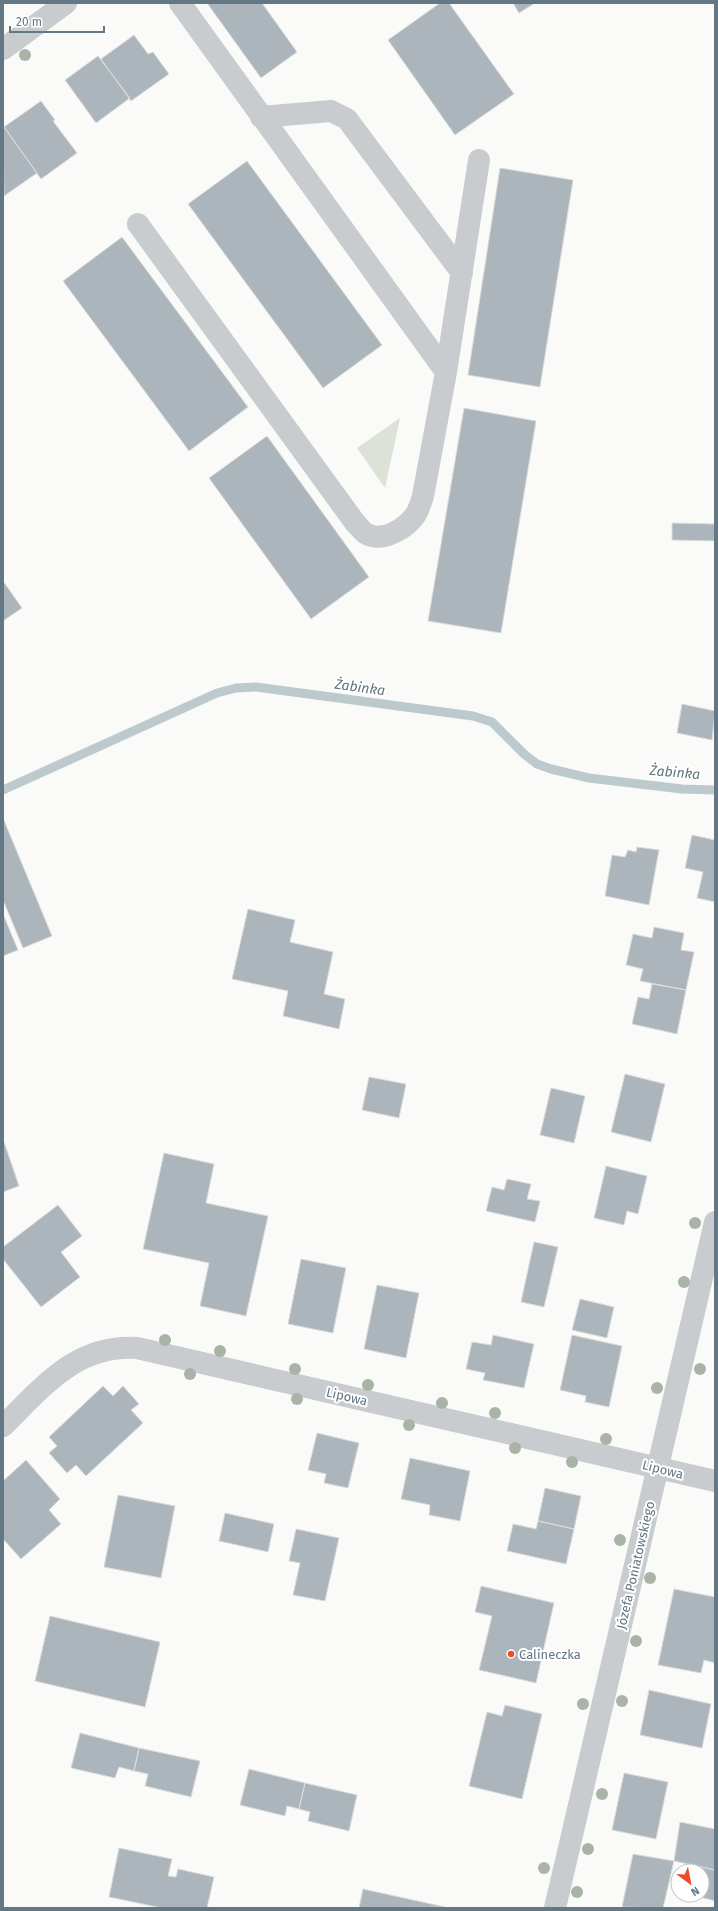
<svg xmlns="http://www.w3.org/2000/svg" width="718" height="1911" font-family="'Fira Sans',sans-serif">
<rect width="100%" height="100%" fill="#fafaf8"/>
<path fill="#dce2d8" d="M400,418L385,488L357,448Z"/>
<g fill="none" stroke-linecap="round" stroke-linejoin="round">
<path stroke="#bdcacd" stroke-width="9" d="M3,790L217,693L236,688L256,687L473,716L492,722L524,754L537,764L551,769L589,778L682,789L715,790"/>
</g>
<path fill="#abb5bb" stroke="#dcdcda" d="M207,3H262L297,52L261,78Z
M440,3H449L514,94L455,135L388,40Z
M513,3H535L519,13Z
M134,35L148,54L153,52L169,74L131,101L101,59Z
M98,56L130,98L96,123L65,80Z
M41,101L55,120L53,121L77,153L41,179L4,127Z
M4,127L37,173L4,196L3,128Z
M247,161L382,345L323,388L188,204Z
M500,168L573,180L540,387L468,375Z
M122,237L248,407L189,451L63,281Z
M464,408L536,421L501,633L428,621Z
M267,436L369,577L311,619L209,478Z
M672,523L715,524V541L672,540Z
M3,581L22,608L3,621Z
M682,704L715,711L712,740L677,733Z
M3,818L52,936L23,948L3,900Z
M692,835L715,840V902L697,898L703,872L685,868Z
M637,847L659,850L649,905L605,896L612,855L625,857L628,850L636,852Z
M248,909L295,920L290,942L333,952L324,994L345,999L339,1029L283,1016L288,991L232,979Z
M3,914L18,950L3,956Z
M654,927L684,933L681,950L694,952L686,990L640,981L643,969L626,965L633,934L652,938Z
M652,984L686,990L677,1034L632,1024L638,997L649,999Z
M625,1074L665,1084L651,1142L611,1132Z
M369,1077L406,1084L399,1118L362,1110Z
M551,1088L585,1096L574,1143L540,1135Z
M3,1139L19,1186L3,1192Z
M164,1153L214,1164L206,1203L268,1216L246,1316L200,1306L209,1263L143,1249Z
M606,1166L647,1176L638,1214L627,1211L624,1225L594,1218Z
M507,1179L531,1184L527,1199L540,1201L535,1222L486,1211L492,1187L504,1190Z
M58,1205L82,1236L61,1252L80,1277L41,1307L3,1259V1247Z
M534,1242L558,1247L544,1307L521,1302Z
M301,1259L346,1268L333,1333L288,1324Z
M377,1285L419,1293L406,1358L364,1349Z
M580,1299L614,1307L607,1338L572,1330Z
M493,1335L534,1344L524,1388L483,1380L485,1373L466,1369L472,1342L491,1345Z
M572,1335L622,1346L609,1407L585,1402L586,1396L560,1390Z
M103,1386L113,1396L123,1386L139,1404L131,1410L143,1423L86,1476L76,1465L67,1473L49,1453L57,1446L49,1437Z
M317,1433L359,1443L348,1488L324,1483L326,1474L308,1470Z
M410,1458L470,1471L460,1521L429,1515L430,1505L401,1499Z
M26,1460L60,1499L49,1510L61,1524L21,1559L3,1539V1481Z
M545,1488L581,1496L574,1529L538,1521Z
M118,1495L175,1506L161,1578L104,1567Z
M225,1513L274,1524L268,1552L219,1541Z
M538,1521L574,1529L566,1564L507,1551L513,1524L536,1529Z
M296,1529L339,1538L325,1601L293,1595L300,1563L289,1561Z
M481,1586L554,1603L536,1683L479,1670L492,1616L475,1612Z
M674,1589L715,1597V1663L704,1660L701,1673L658,1665Z
M50,1616L160,1642L145,1707L35,1681Z
M649,1690L711,1704L702,1748L640,1735Z
M505,1705L542,1714L522,1799L469,1786L487,1712L502,1716Z
M80,1733L139,1748L134,1771L119,1767L115,1778L71,1768Z
M139,1748L200,1761L191,1797L145,1786L148,1774L134,1771Z
M249,1769L305,1783L299,1809L287,1806L285,1816L240,1805Z
M624,1773L668,1782L656,1839L612,1830Z
M305,1783L357,1795L349,1831L308,1821L310,1812L299,1809Z
M680,1822L715,1829V1870L674,1861Z
M119,1848L172,1859L168,1876L176,1877L178,1869L214,1877L207,1908H162L109,1897Z
M633,1854L674,1861L663,1908L622,1907Z
M698,1866L715,1870V1901L693,1895H702V1871H697Z
M363,1889L445,1907L359,1908Z"/>
<g fill="none" stroke-linecap="round" stroke-linejoin="round">
<path stroke="#c8cccf" stroke-width="22" d="M3,49L66,3
M261,117L331,111L347,119L462,273
M138,224L356,524C359,526 361,530 365,533C382,544 407,528 416,514C419,509 421,502 423,496L446,372L180,3
M446,372L479,160
M3,1426C43,1387 76,1344 137,1348L715,1481
M555,1908L715,1222"/>
</g>
<g fill="#aab4a6">
<circle cx="25" cy="55" r="6"/>
<circle cx="695" cy="1223" r="6"/>
<circle cx="684" cy="1282" r="6"/>
<circle cx="165" cy="1340" r="6"/>
<circle cx="220" cy="1351" r="6"/>
<circle cx="295" cy="1369" r="6"/>
<circle cx="700" cy="1369" r="6"/>
<circle cx="190" cy="1374" r="6"/>
<circle cx="368" cy="1385" r="6"/>
<circle cx="657" cy="1388" r="6"/>
<circle cx="297" cy="1399" r="6"/>
<circle cx="442" cy="1403" r="6"/>
<circle cx="495" cy="1413" r="6"/>
<circle cx="409" cy="1425" r="6"/>
<circle cx="606" cy="1439" r="6"/>
<circle cx="515" cy="1448" r="6"/>
<circle cx="572" cy="1462" r="6"/>
<circle cx="620" cy="1540" r="6"/>
<circle cx="650" cy="1578" r="6"/>
<circle cx="636" cy="1641" r="6"/>
<circle cx="622" cy="1701" r="6"/>
<circle cx="583" cy="1704" r="6"/>
<circle cx="602" cy="1794" r="6"/>
<circle cx="588" cy="1849" r="6"/>
<circle cx="544" cy="1868" r="6"/>
<circle cx="577" cy="1892" r="6"/>
</g>
<circle fill="#eb4d26" stroke="#fff" stroke-width="1.5" cx="511" cy="1654" r="4"/>
<g text-anchor="middle" stroke-width="4" stroke-linejoin="round" paint-order="stroke">
<g font-size="13" fill="#637784" stroke="#fff">
<text transform="translate(347 1396) rotate(13)" y="5">Lipowa</text>
<text transform="translate(663 1469) rotate(14)" y="5">Lipowa</text>
<text transform="translate(635 1565) rotate(-77)" y="5">Józefa Poniatowskiego</text>
</g>
<g font-size="13" fill="#637784" stroke="#fff" text-anchor="start">
<text x="519" y="1659">Calineczka</text>
</g>
<g font-size="14" font-style="italic" fill="#5e767d" stroke="#fff">
<text transform="translate(360 687) rotate(8)" y="5">Żabinka</text>
<text transform="translate(675 772) rotate(5)" y="5">Żabinka</text>
</g>
</g>
<rect width="718" height="1911" fill="none" stroke="#637784" stroke-width="8"/>
<g transform="translate(690 1883) rotate(148)"><circle r="19" fill="#ffffff" stroke="#c1c9ce"/>
<path d="M0-3L7 15L0 10L-7 15Z" fill="#eb4d26"/>
<text y="-6" font-size="11" font-weight="bold" text-anchor="middle" fill="#637784">N</text>
</g>
<path d="M10 26v6h94v-6" fill="none" stroke="#637784" stroke-width="2"/>
<text x="16" y="26" font-size="12" fill="#637784" stroke="#ffffff" stroke-width="3" paint-order="stroke">20 m</text>
</svg>
